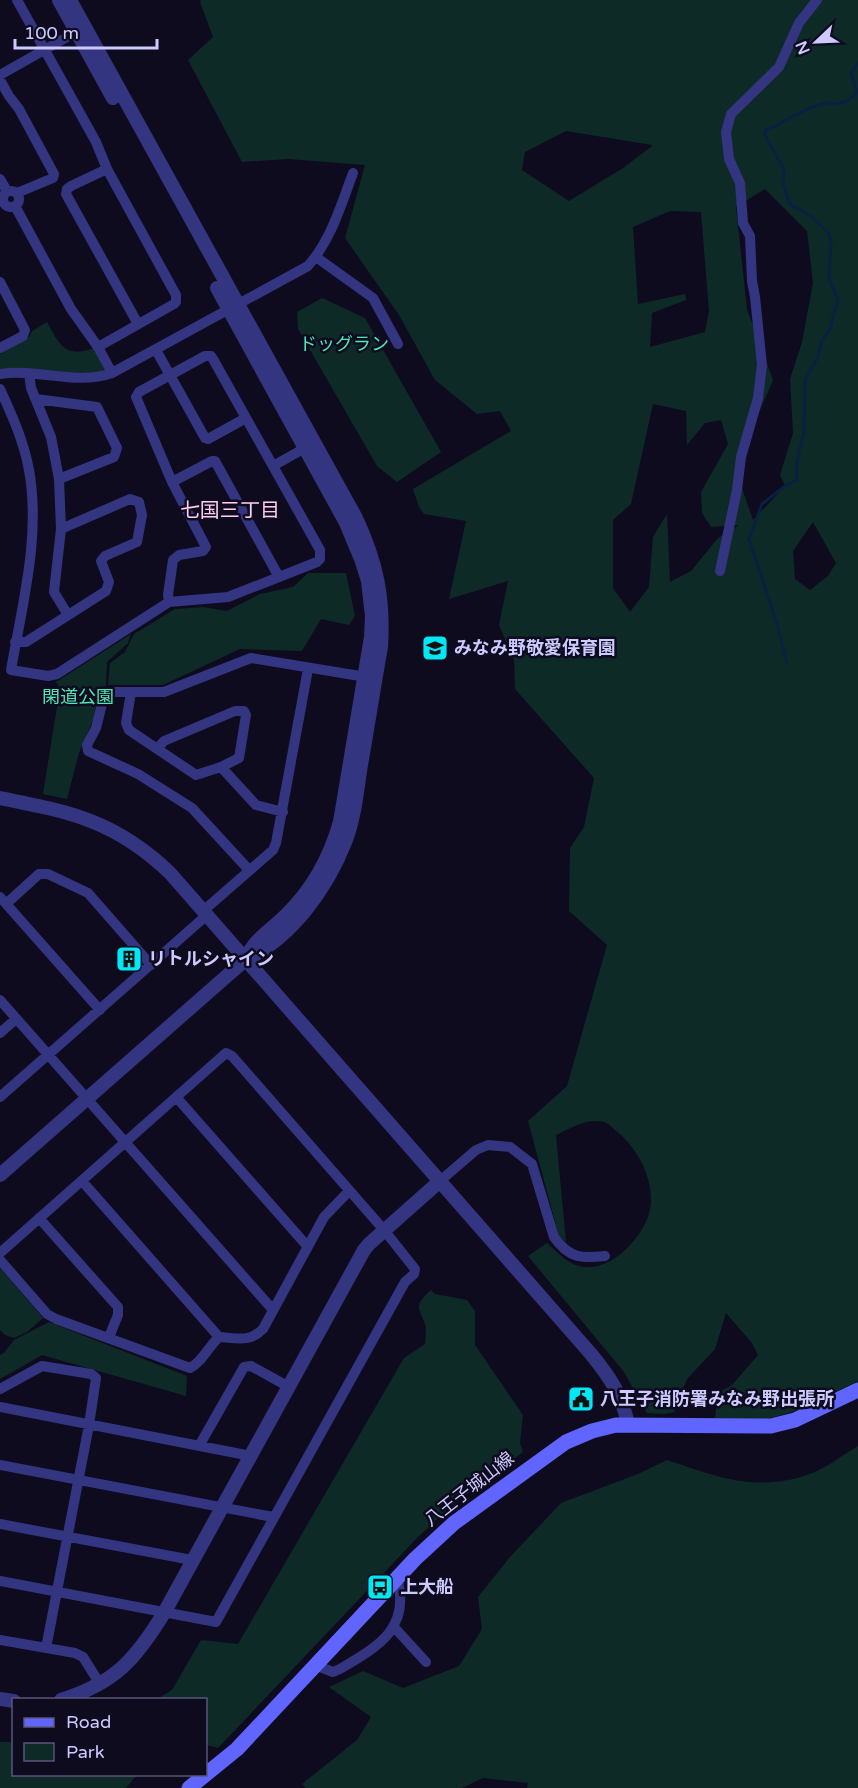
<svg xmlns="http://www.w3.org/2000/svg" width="858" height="1788" font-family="'Varela Round','Noto Sans JP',sans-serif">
<rect width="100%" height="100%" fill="#0e0b1f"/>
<path fill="#0e2a27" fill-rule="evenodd" d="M201,0H858V1381L801,1409L782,1415L766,1419L715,1418L718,1393L732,1385L758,1355L752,1343L726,1313L715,1349L687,1379L674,1412L664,1414L647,1413L624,1372L528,1256L547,1243C558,1253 569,1266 585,1267C615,1270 650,1231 651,1202C652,1175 636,1146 615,1130C612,1127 608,1123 604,1122C587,1118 571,1128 556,1135L566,1242L559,1236L528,1121L567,1086L607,945L569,911L570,848L584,827L594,778L515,689L514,660L499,625L508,581L449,599L466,521L424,514L419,507L413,489L511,431L500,411L477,414L435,380L399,315L345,238L365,165L288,159L242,162L188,60L213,37L200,2ZM566,131L652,145V146L623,168L569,201L522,170L525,152ZM765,189L807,231L813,283L802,342L790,379L793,433L780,475L785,486L753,520L735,468L773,380L747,309L736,207ZM670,211L701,212L709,311L705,332L650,347L652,313L686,300L685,294L638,304L633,227ZM653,404L686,411L687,445L705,423L721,420L728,444L701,492L702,513L711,527L739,525L718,538L691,571L670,582L667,514L653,537L649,587L630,612L613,588V520L631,504ZM813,522L836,563L828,576L810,590L795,579L793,551Z
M322,298L365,318L441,452L397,482L377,466L298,329L297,312Z
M47,322C59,344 65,359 94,348L104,369L101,373L0,371V354L29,337L32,331Z
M308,573H346L355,616L349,625L321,619L302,651L240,649L163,685H108L110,663L125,652L134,634L175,609L203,607L227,611L260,594L293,587Z
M131,634L128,643L107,662L106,686L100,687L93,720L79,753L67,799L43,794L60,688L56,682Z
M0,1268L43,1318L27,1332L14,1338L5,1335L0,1330Z
M431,1290L435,1294L467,1300L475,1311V1345L523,1415L520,1443L523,1452L451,1506L417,1538L218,1748L206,1745V1700L157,1699L172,1690L201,1640L238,1644L404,1358L425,1344C425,1338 427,1330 425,1324C417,1305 415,1305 431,1290Z
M49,1322L187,1376L186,1396L42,1355L0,1379V1355L4,1353L14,1340Z
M858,1446V1788H527L528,1783L483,1778L462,1788H306L302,1784L357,1740L371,1717L329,1687L363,1671L403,1688L459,1666L482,1629L478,1597L510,1557L561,1503L638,1474L667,1460C718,1477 756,1493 810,1474C826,1468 843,1455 858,1446Z
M0,1742H13L14,1774L137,1775L126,1788H0Z"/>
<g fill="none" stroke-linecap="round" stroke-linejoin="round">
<path stroke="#082041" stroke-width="3" d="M787,664L777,624L749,539L762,504L785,486L797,480L796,471L799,450L804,434L805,379L817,359L822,341L830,329L838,299L829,279L831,240L829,234L812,217L790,204L783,184L784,169L764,134L766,130C787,122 805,106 828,103C831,102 834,104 837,104C846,103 852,98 857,92L851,73L858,63"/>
<path stroke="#343581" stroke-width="10" d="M17,0L96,142L107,169L176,295V302L174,304L98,347
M0,75L76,32
M0,80L9,96L19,109L54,174L53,178L17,193
M107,169L71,186L67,189L66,194L138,324
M0,179L7,191
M3 199a8 8 0 1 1 16 0a8 8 0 1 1-16 0Z
M15,206L71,309L98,347L112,373
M316,257L373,298L398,344
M0,282L25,330L23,336L0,348
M156,350L205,438L208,439L246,418
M0,374C37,368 76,386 112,373L308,266C331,240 341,205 353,173
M29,374L31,388L51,437L59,479L61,529L54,592L68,615
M0,389C12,415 24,442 29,470C41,537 22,605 11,670L48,676L57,674L169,602L228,597L317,562L320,559V550L213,359L211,356H205L139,392L136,397L172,482L206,547L203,551L179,555L173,560L168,595L169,602
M36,399L97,407L117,448L114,457L59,479
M273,466L305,448
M172,482L212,461H215L279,577
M720,571L737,490L741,457L758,398L762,365L755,297L752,281L750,236L743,223L740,183L729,159L726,132L731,114L779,67L799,23L817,0
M15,642H26L106,591L109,582L101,561L105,556L137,542L142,515L139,502L130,499L61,529
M131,692L126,723L129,730L196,775L221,767L239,758L246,715L244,711H235L164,741L157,749
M221,767L256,805L283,812
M249,870L192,808L138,774L88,751L87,745L96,728L105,692H164L251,658L372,678
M0,897L100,1010
M6,904L39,874H48L88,893L151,965
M203,911L273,850L276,843L308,669
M0,1000L273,1310
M0,1033L16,1019
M0,1097L207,915
M177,1098L308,1247
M82,1181L219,1337
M440,1181L476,1150L488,1145L510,1147L532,1164L554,1237C569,1258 581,1259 605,1256
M39,1218L118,1307V1315L109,1337
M0,1253L226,1053L232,1056L384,1230L415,1269L414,1274L405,1282L216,1622L0,1581
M0,1260L47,1314L56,1319L190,1368C202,1362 209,1346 219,1337C237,1338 249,1343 263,1329L324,1217L349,1191
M0,1389L42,1366L91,1374L96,1378L89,1425L46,1648
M0,1407L251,1456
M199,1446L244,1367L251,1366L289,1387
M0,1465L273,1517
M0,1524L192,1560
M394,1627L426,1662
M0,1640L75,1653L83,1657L100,1684
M315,1665L333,1672L340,1669C379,1646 411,1628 397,1578"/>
<path stroke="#343581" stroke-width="14" d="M59,0L113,98
M217,288L346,523L361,559L368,581L372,616L371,637L340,822C330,857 312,890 286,915C269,932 256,937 245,960
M0,798C71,812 116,821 170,873L591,1354C609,1376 623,1396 628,1425
M0,1175L245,960C292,937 327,889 346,840C355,816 357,790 361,765C368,725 374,686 381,647C384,598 377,563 356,518L70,0
M0,1699L14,1701
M61,1700C115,1683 135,1660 164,1613L364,1250L369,1244L440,1181"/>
<path stroke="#6165ff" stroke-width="15" d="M189,1788L237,1749L415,1559L454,1523L566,1442L592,1431L616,1425L771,1426L795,1420L858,1390"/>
</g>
<defs>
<symbol id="school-square" viewBox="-11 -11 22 22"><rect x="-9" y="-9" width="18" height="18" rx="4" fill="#00e8f5" stroke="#0e0b1f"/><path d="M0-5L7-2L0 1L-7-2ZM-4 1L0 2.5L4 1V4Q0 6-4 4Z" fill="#111"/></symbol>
<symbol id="building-square" viewBox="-11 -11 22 22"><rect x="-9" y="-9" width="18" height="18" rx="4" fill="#00e8f5" stroke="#0e0b1f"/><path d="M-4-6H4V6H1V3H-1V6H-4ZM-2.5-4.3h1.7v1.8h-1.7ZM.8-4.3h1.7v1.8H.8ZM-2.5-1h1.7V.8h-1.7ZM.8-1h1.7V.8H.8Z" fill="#111"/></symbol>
<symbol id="civic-square" viewBox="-11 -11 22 22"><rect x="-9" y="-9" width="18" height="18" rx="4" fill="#00e8f5" stroke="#0e0b1f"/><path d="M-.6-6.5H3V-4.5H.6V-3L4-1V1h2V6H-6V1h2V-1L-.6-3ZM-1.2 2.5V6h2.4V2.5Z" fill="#111"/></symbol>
<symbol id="bus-square" viewBox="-11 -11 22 22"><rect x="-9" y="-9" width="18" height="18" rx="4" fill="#00e8f5" stroke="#0e0b1f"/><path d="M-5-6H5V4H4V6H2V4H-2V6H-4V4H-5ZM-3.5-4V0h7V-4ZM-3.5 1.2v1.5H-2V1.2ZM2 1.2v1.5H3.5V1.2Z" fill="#111"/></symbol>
</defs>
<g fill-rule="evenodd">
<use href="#school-square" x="420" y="633" width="30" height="30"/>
<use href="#building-square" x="114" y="944" width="30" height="30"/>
<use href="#civic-square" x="566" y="1384" width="30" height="30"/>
<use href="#bus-square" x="365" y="1572" width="30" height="30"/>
</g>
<g text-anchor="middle" stroke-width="5" stroke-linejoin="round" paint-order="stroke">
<g font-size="18" fill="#50e5b8" stroke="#0e0b1f">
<text x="344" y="350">ドッグラン</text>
<text x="78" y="703">閑道公園</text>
</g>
<g font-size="18" font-weight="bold" fill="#cdcaff" stroke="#0e0b1f" text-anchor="start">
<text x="454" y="654">みなみ野敬愛保育園</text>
<text x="148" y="965">リトルシャイン</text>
<text x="600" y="1405">八王子消防署みなみ野出張所</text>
<text x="400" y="1593">上大船</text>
</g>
<g font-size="18" fill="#cdcaff" stroke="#0e0b1f">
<text transform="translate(469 1489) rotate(-38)" y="6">八王子城山線</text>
</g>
<g font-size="20" fill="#ffccef" stroke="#0e0b1f">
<text x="230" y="517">七国三丁目</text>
</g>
</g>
<rect x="12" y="1698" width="195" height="78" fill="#0e0b1f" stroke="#5a5779" stroke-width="1.5"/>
<rect x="24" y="1718" width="30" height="9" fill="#6165ff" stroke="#5a5779" stroke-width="1.5"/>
<text x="66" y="1728" font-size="18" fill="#cdcaff">Road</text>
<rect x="24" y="1743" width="30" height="18" fill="#0e2a27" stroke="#5a5779" stroke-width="1.5"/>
<text x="66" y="1758" font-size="18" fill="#cdcaff">Park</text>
<g transform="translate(816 42) rotate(247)" stroke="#0e0b1f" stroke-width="4.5" paint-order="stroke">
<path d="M0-4.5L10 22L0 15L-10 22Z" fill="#cdcaff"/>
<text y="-9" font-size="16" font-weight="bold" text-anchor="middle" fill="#cdcaff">N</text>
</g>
<path d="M15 39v9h142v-9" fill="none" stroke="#cdcaff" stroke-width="3"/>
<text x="24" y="39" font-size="18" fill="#cdcaff" stroke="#0e0b1f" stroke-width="4.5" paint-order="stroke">100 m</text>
</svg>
